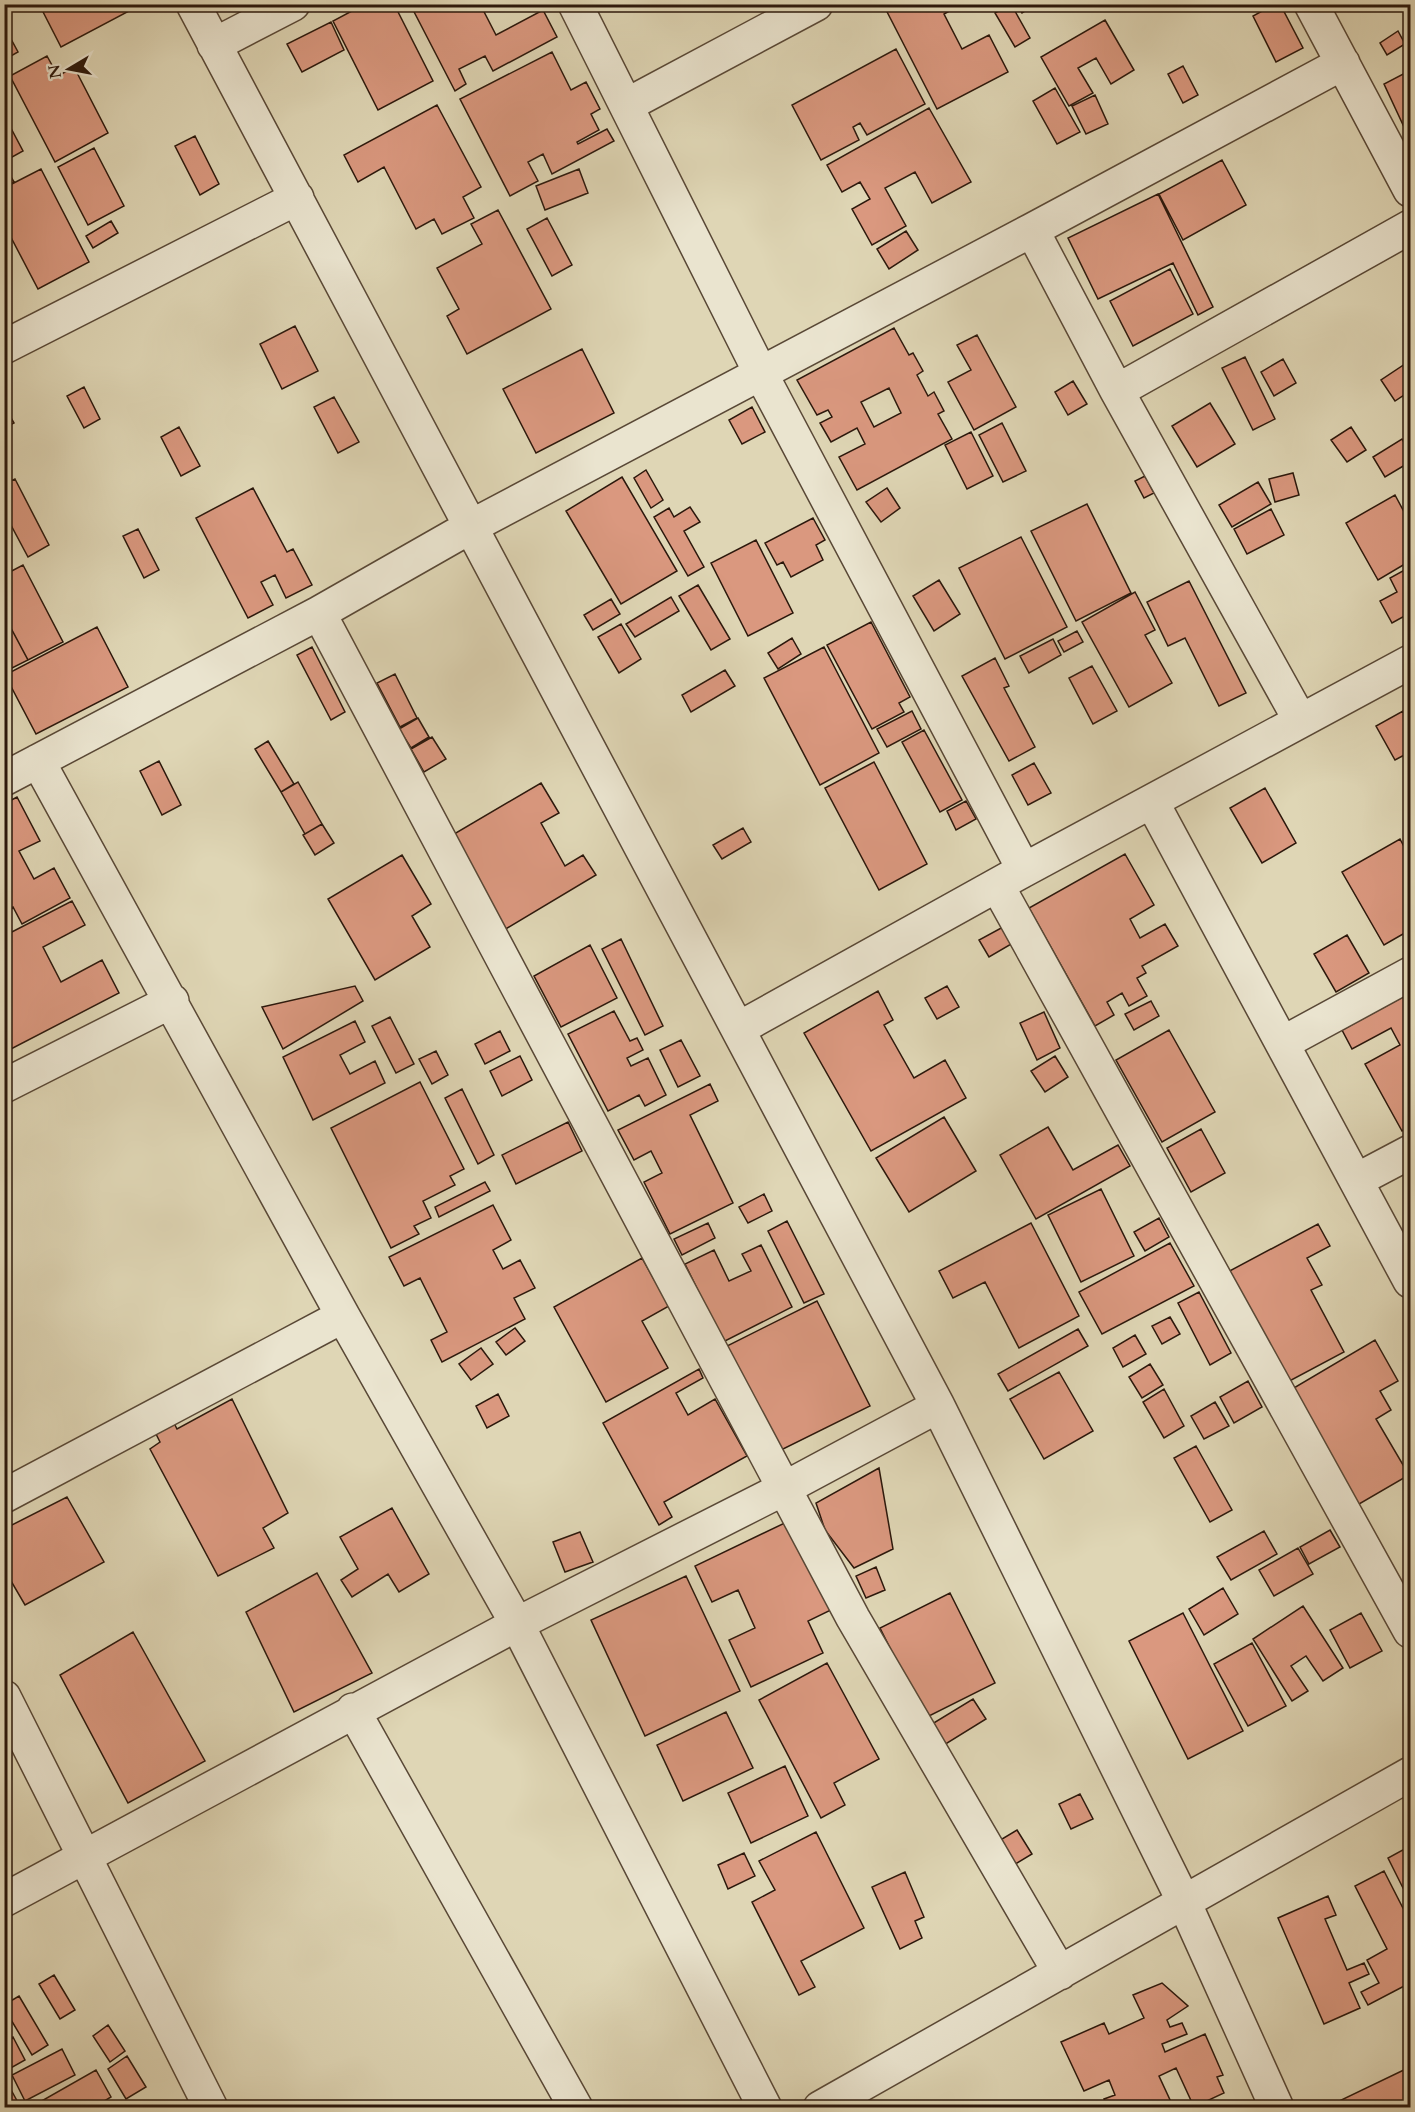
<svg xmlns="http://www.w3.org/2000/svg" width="1415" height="2112" font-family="Cardo,serif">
<rect width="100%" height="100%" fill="#dfd6b5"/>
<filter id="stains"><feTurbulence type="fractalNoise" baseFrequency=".00333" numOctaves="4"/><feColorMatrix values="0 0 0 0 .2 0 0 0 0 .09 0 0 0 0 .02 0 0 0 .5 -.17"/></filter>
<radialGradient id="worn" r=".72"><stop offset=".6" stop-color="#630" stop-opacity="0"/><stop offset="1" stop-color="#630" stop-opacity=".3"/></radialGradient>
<path fill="#da987f" stroke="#2c180c" stroke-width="1.5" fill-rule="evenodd" d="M39,4H128L131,10L61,47Z
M365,4H394L433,81L378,110L333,21Z
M410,4H480L496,35L543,10L557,37L493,71L485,56L459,69L466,84L455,91Z
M883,4H962L944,14L962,49L989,35L1008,72L937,109Z
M1009,4H1011L1030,38L1015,47L995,13Z
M1017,4H1036L1022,13Z
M1275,4H1280L1303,48L1276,62L1253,16Z
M1105,20L1134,70L1111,84L1096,58L1078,68L1093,93L1069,106L1041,57Z
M331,22L344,50L302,72L287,44Z
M4,26L18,52L4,60Z
M1398,31L1405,44L1387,55L1380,43Z
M896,49L925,104L867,135L860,123L853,127L859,140L821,160L792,105Z
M552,52L571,90L586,82L600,109L591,114L599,130L577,142L578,144L607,129L614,141L552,174L543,154L528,162L538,181L510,196L460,99Z
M47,56L58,76L74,67L108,133L55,162L10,76Z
M1183,66L1198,95L1183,103L1168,74Z
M1407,72L1410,80V124L1404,127L1384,84Z
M1055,88L1080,132L1057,144L1033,101Z
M1095,95L1108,124L1086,134L1072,106Z
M437,105L481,187L463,197L474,218L442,234L434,219L416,229L384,167L358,182L344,155Z
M929,108L971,182L932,203L915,172L885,188L906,226L872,245L852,209L870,199L860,182L842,192L827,165Z
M4,115L23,151L5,161L4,159Z
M195,136L219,184L200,195L175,146Z
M94,148L124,206L88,225L58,167Z
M1222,160L1246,205L1183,240L1159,194Z
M4,165L14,182L4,187Z
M41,169L89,262L38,289L4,224V188Z
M579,169L588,193L545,210L536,186Z
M1158,194L1213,307L1198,315L1173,263L1098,299L1068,238Z
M498,210L551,309L467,354L447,316L459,309L437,268L482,244L471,224Z
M547,218L572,265L552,276L527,229Z
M111,221L118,233L93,248L86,236Z
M906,231L918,250L889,269L877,249Z
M1170,269L1193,314L1133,346L1110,301Z
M295,326L318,371L282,389L260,344Z
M894,328L909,355L913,353L923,371L917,375L928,396L934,392L944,411L938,414L952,439L857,490L839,457L865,444L857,428L831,442L820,423L832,417L828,410L817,415L797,380ZM889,388L901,413L874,427L861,402Z
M977,335L1016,407L974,430L948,382L971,370L957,345Z
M582,349L614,413L536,453L503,389Z
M1245,357L1275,419L1253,430L1222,368Z
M1283,359L1296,383L1274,396L1261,372Z
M1405,364L1410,371V391L1395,401L1381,380Z
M1073,381L1087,404L1068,415L1055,392Z
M84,387L100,419L84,428L67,396Z
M334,397L359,442L338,453L314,407Z
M1210,403L1235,444L1197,467L1172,426Z
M4,406L14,423L4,428Z
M752,407L765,432L742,444L729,420Z
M1002,423L1026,471L1003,482L979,435Z
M179,427L200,466L181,476L161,437Z
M1351,427L1366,450L1347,462L1331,440Z
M971,432L993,476L967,489L945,445Z
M1402,439L1410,453V462L1385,477L1373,457Z
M646,470L663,500L651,508L634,478Z
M1293,473L1299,495L1275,502L1269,479Z
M1145,476L1154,493L1144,498L1135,481Z
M622,477L677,571L621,604L566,511Z
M15,479L49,545L28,557L4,512V484Z
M1258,482L1271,504L1232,527L1219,505Z
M253,488L287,552L293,549L312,585L286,598L275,575L261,582L273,605L248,618L196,518Z
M887,488L900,508L881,522L866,502Z
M1395,495L1410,523V561L1378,580L1346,523Z
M1087,504L1131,593L1076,621L1031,531Z
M690,507L700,522L684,531L704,567L688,576L654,517L669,508L674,517Z
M1271,509L1284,535L1247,554L1234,529Z
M813,518L825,540L816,545L823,560L791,577L783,562L777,565L765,543Z
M138,529L159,570L144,578L123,536Z
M1021,537L1067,627L1005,659L959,568Z
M756,540L793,613L748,636L711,563Z
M23,565L63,642L28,660L4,615V575Z
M1410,567V613L1392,623L1380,601L1397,592L1390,578Z
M939,580L960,614L934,631L913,596Z
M1189,581L1246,693L1219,706L1185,638L1168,646L1147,602Z
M698,585L730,639L711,650L679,596Z
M1135,592L1155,630L1145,635L1172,683L1129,707L1082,622Z
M671,597L679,611L635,637L626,624Z
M611,599L620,614L593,630L584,615Z
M4,615L28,660L10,669L4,659Z
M871,622L910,697L899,703L904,712L872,729L827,645Z
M621,624L641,659L619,673L598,637Z
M97,627L128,687L36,734L5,675Z
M1077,631L1083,642L1064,652L1058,641Z
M792,638L801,654L778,669L768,653Z
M1053,639L1061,655L1029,673L1020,656Z
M312,647L345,712L331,720L297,655Z
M824,647L879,753L820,785L764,678Z
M995,658L1009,686L1004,688L1035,747L1009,761L962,676Z
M1092,666L1117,711L1093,724L1069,678Z
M725,670L735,686L691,712L682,695Z
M395,674L417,718L400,727L377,683Z
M912,711L921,729L887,747L877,729Z
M1403,711L1410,725V752L1395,760L1376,726Z
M418,718L429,737L411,748L399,729Z
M924,730L962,800L940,812L902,742Z
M432,737L446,759L424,772L411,749Z
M268,741L294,784L281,792L255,749Z
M159,761L181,805L162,815L140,771Z
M874,762L927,864L879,890L825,788Z
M1034,763L1051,793L1028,805L1012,775Z
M298,782L322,824L305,834L281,792Z
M541,783L559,813L541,823L565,866L583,855L596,875L504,930L449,837Z
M1265,788L1296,843L1262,863L1230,808Z
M17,797L40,841L19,851L34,879L54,868L70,898L22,924L13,907L4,911V804Z
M966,801L976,819L956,830L947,811Z
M322,824L334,843L315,855L303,835Z
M743,828L751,842L722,859L713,845Z
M1400,839L1410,858V930L1384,945L1342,872Z
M1125,854L1154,905L1130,919L1140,938L1165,924L1178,946L1142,966L1146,973L1137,978L1147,996L1129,1006L1122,993L1107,1002L1114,1015L1095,1026L1029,908Z
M402,855L431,904L412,916L430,947L375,980L328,899Z
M72,901L85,925L43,947L61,982L102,960L119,993L9,1050L4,1042V936Z
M1003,927L1013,943L989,957L979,940Z
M1347,935L1369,973L1336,992L1314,954Z
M621,939L663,1026L645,1035L602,949Z
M590,945L617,998L561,1027L534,976Z
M355,986L363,1001L283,1049L262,1007Z
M947,986L959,1007L937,1019L925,998Z
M878,991L893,1020L884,1025L914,1078L945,1060L966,1098L871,1151L804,1033Z
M1410,993V1126L1402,1131L1365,1064L1400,1045L1391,1028L1352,1049L1342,1030Z
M1151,1001L1159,1016L1134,1030L1125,1014Z
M614,1011L630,1041L637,1038L643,1050L627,1058L631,1066L648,1058L666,1095L645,1106L639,1095L608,1111L568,1034Z
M1044,1012L1060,1048L1037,1060L1020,1023Z
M390,1017L414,1064L396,1073L372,1026Z
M355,1021L365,1042L340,1055L350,1074L375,1061L385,1083L313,1120L283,1057Z
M1169,1030L1215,1112L1162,1142L1116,1060Z
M500,1031L510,1051L485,1064L475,1044Z
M681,1040L700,1076L678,1087L660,1050Z
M436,1051L448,1075L432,1084L419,1059Z
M520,1056L532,1080L502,1096L490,1071Z
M1055,1056L1068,1077L1045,1092L1031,1071Z
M420,1082L464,1169L450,1176L455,1185L423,1201L431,1218L414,1226L419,1234L391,1248L331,1128Z
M710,1084L718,1101L690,1115L733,1203L670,1234L644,1182L662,1173L651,1151L634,1160L618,1130Z
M462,1089L494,1155L478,1164L445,1098Z
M944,1117L976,1171L909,1212L876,1158Z
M568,1122L582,1151L516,1184L502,1155Z
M1048,1127L1073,1170L1118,1145L1130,1166L1036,1219L1000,1155Z
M1201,1129L1225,1173L1191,1192L1167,1148Z
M485,1182L490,1191L439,1217L435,1207Z
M1101,1189L1134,1256L1081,1282L1048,1215Z
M764,1194L772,1211L748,1223L739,1207Z
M493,1205L511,1240L493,1250L503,1269L520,1260L535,1288L514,1298L525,1319L442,1362L431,1340L447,1332L420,1278L404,1286L389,1257Z
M1159,1218L1169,1237L1145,1251L1134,1232Z
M787,1221L824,1294L804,1303L768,1231Z
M708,1223L715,1238L682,1255L674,1239Z
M1031,1223L1079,1316L1019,1348L985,1282L953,1298L939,1271Z
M1318,1224L1330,1246L1307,1258L1322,1285L1311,1290L1344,1352L1282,1385L1224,1274Z
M1170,1243L1194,1286L1102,1334L1079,1292Z
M761,1245L792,1307L723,1342L685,1264L714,1250L729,1281L751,1271L742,1254Z
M642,1258L669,1306L642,1321L668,1368L606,1402L554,1307Z
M1199,1292L1231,1353L1210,1365L1178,1303Z
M817,1301L870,1406L775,1453L723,1348Z
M1170,1317L1180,1334L1162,1344L1152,1326Z
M515,1328L525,1341L506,1355L496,1342Z
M1078,1329L1088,1346L1008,1391L998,1374Z
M1135,1335L1146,1354L1123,1367L1113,1348Z
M1375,1340L1398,1381L1380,1391L1391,1410L1376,1419L1409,1475L1354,1507L1287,1392Z
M481,1348L493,1364L471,1380L459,1364Z
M1150,1364L1163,1385L1142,1398L1129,1377Z
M699,1369L703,1378L676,1393L688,1415L715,1399L747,1456L664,1502L672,1517L659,1525L603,1423Z
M1059,1372L1093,1431L1044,1459L1010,1399Z
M1248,1381L1262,1407L1234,1423L1220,1397Z
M1164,1389L1184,1426L1164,1438L1143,1402Z
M498,1394L509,1416L487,1428L476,1406Z
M232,1399L288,1513L263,1528L274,1548L218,1576L150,1449L160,1442L153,1428L171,1417L177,1429Z
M1215,1402L1229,1426L1204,1439L1191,1416Z
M1196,1446L1232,1510L1210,1522L1174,1458Z
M879,1468L893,1549L854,1568L825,1530L816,1503Z
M67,1497L104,1562L25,1605L4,1569V1529Z
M392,1508L429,1574L399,1592L388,1574L352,1597L341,1580L358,1569L340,1537Z
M791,1520L833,1609L808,1621L823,1653L751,1687L729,1640L755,1628L738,1590L712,1602L695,1566Z
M1330,1530L1340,1547L1309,1564L1300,1547Z
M1264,1531L1277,1554L1231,1580L1217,1557Z
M580,1532L593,1562L565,1572L553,1542Z
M1298,1548L1313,1574L1274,1596L1259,1570Z
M876,1567L885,1590L866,1598L856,1576Z
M317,1573L372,1673L294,1712L246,1612Z
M686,1576L740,1691L645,1736L591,1620Z
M1223,1588L1238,1614L1204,1635L1189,1609Z
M950,1593L995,1683L925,1718L880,1628Z
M1303,1606L1343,1668L1323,1681L1306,1656L1291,1666L1308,1691L1292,1701L1253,1639Z
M1183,1613L1243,1731L1188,1759L1129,1641Z
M1361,1613L1382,1651L1350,1668L1330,1630Z
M133,1632L205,1761L128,1803L60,1675Z
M1252,1643L1286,1706L1248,1726L1214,1664Z
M827,1663L879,1759L834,1783L845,1805L821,1818L759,1700Z
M973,1699L986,1719L944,1745L932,1724Z
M726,1712L753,1768L683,1801L657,1745Z
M785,1766L808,1816L751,1843L728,1793Z
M1080,1794L1093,1819L1071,1829L1059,1804Z
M1017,1830L1032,1854L1012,1866L997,1842Z
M816,1832L864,1928L801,1961L815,1987L799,1995L752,1902L775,1890L759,1861Z
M1410,1846V1902L1388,1858Z
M744,1853L755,1876L728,1889L718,1865Z
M1384,1871L1410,1922V1983L1368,2005L1361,1992L1379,1983L1367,1960L1387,1949L1355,1886Z
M905,1872L924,1917L915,1921L922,1938L900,1949L872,1887Z
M1328,1896L1336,1915L1325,1919L1347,1970L1364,1963L1369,1974L1349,1983L1360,2008L1324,2024L1278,1918Z
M54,1975L75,2010L60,2019L39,1984Z
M1162,1983L1188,2006L1167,2020L1170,2027L1182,2023L1187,2034L1162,2044L1165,2052L1205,2034L1223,2075L1217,2077L1224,2093L1194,2107L1176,2068L1159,2076L1171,2102L1160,2108H1108L1104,2099L1115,2095L1109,2080L1084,2091L1061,2042L1104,2023L1109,2034L1144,2018L1133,1995Z
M19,1996L48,2045L32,2055L4,2008V2005Z
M108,2025L125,2051L110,2062L93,2036Z
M13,2037L25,2060L9,2069L4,2060V2041Z
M62,2049L75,2075L25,2101L12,2075Z
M127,2056L146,2087L126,2099L108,2069Z
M1410,2067V2108H1340L1337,2102Z
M96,2070L111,2097L93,2108H41L38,2103Z
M4,2077L21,2108H4Z"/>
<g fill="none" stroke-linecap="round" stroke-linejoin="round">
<defs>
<path id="minor" d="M193,4L938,1406L1184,1902L1277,2108
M575,4L761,374L1024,870
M1311,4L1410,190
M214,45L293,4
M627,105L816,4
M1032,230L1117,391L1300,720
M4,347L297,198
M1117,391L1410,227
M319,613L853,1618L1060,1973
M38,761L343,1316L517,1624L765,2108
M4,779L319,613L470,527L1032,230L1343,63
M1152,802L1410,1281
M997,885L1410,1631
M738,1029L1024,870L1410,662
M1283,1043L1410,974
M4,1086L172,1001
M1357,1180L1410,1152
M4,1496L343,1316
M4,1697L211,2108
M353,1710L576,2108
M4,1900L517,1624L785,1488L938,1406
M820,2108L1410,1774"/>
</defs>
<use href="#minor" stroke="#594836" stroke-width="36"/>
<use href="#minor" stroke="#eae4cf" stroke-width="33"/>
</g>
<rect width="1415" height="2112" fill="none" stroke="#dfd6b5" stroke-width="24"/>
<rect x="6" y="6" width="1403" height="2100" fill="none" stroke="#2c180c" stroke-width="3"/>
<rect x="12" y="12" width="1391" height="2088" fill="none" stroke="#2c180c" stroke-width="1.5"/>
<g transform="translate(69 69) rotate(260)" stroke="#eae4cf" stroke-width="4.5" paint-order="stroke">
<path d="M0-4.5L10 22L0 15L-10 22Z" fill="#2c180c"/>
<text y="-9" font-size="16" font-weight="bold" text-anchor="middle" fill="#2c180c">N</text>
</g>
<rect width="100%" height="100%" filter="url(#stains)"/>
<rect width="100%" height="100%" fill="url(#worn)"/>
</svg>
